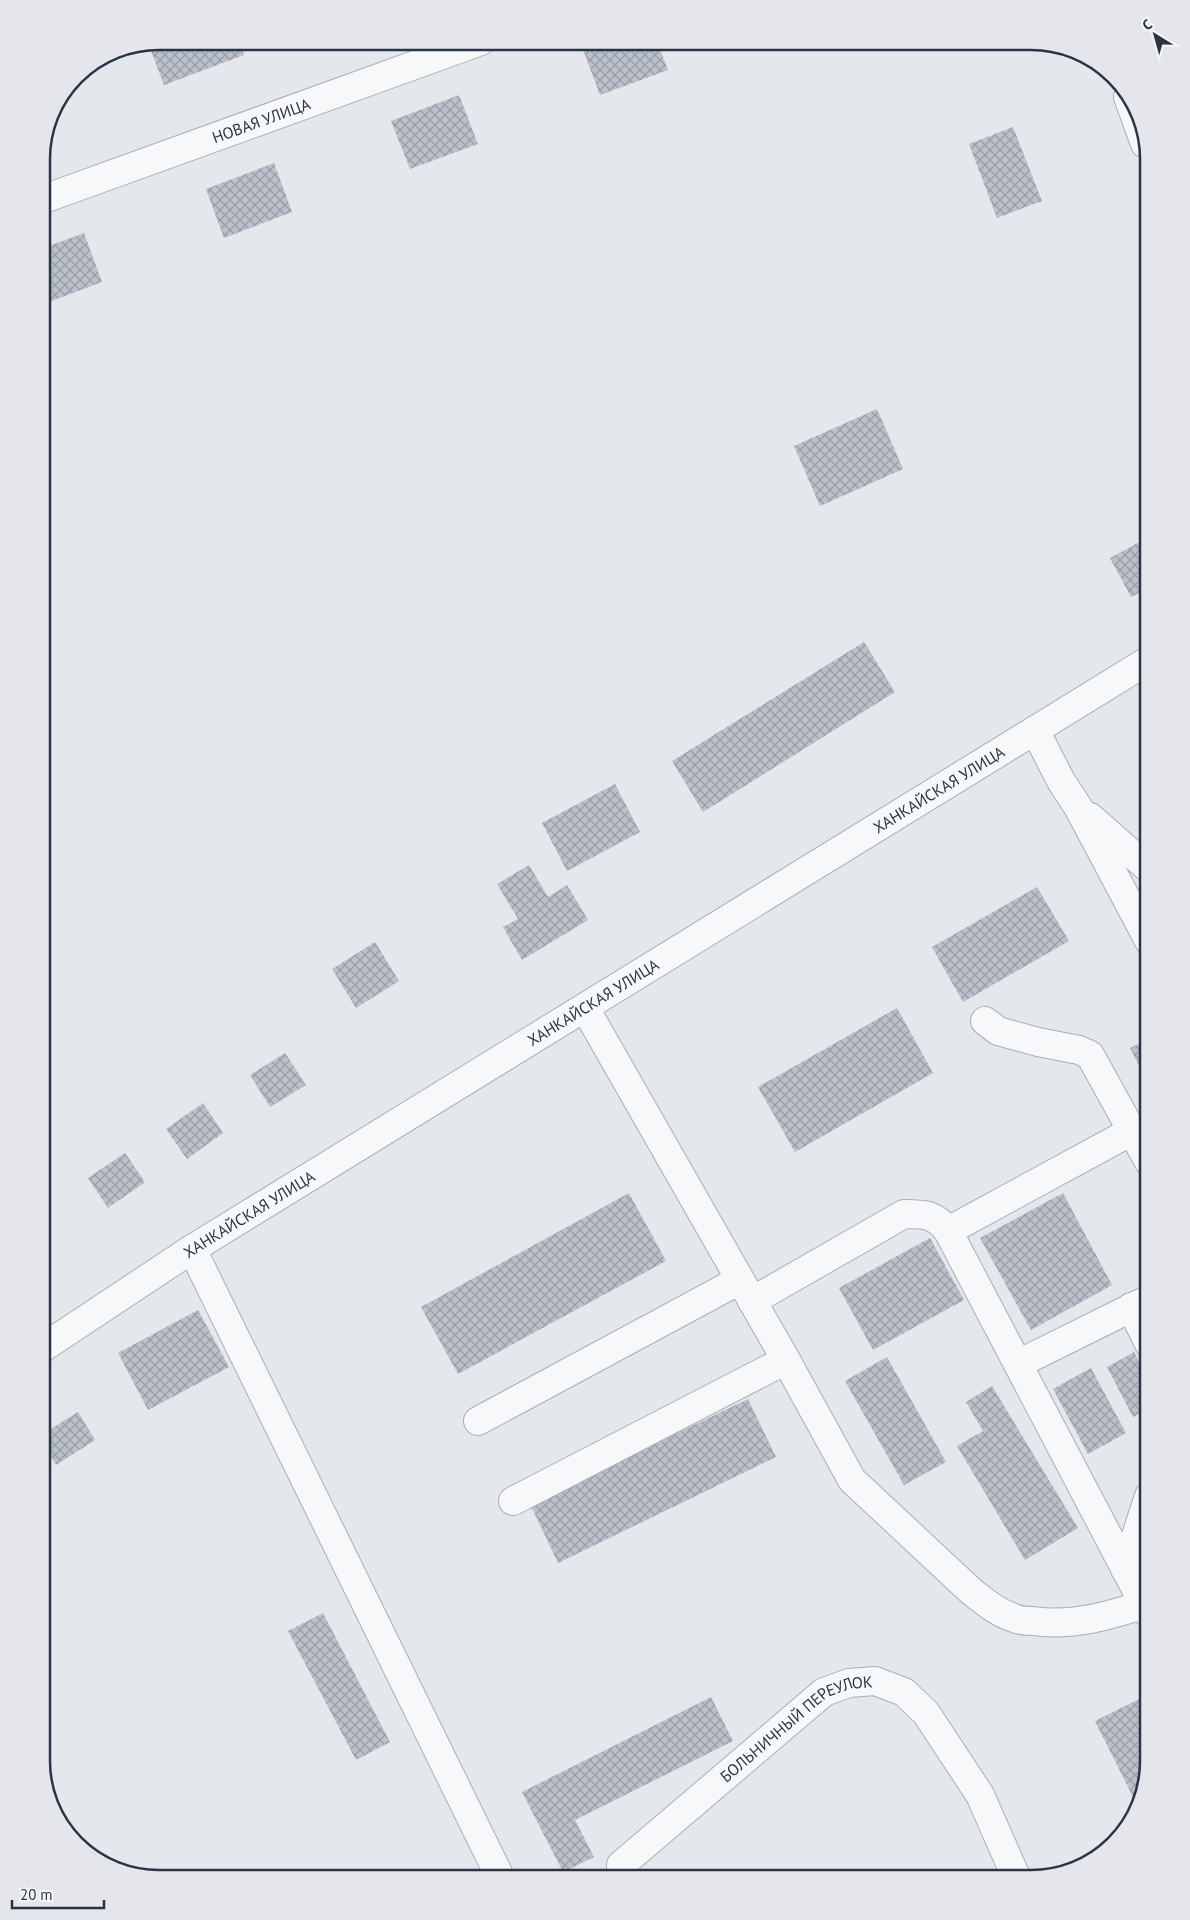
<svg xmlns="http://www.w3.org/2000/svg" width="1190" height="1920" font-family="'PT Sans',sans-serif">
<defs>
<pattern id="building-cross-hatch" width="8" height="8" patternUnits="userSpaceOnUse" patternTransform="scale(1.25)"><rect width="8" height="8" fill="#bbc0ca"/><path d="M0 0l8 8M0 8l8-8" fill="none" stroke="#989da6"/></pattern>
</defs>
<rect width="100%" height="100%" fill="#e4e7ec"/>
<path fill="url(#building-cross-hatch)" d="M159,41H239L244,55L164,85L148,43Z
M595,41H657L668,70L600,95L582,47Z
M459,95L478,144L410,169L391,121Z
M1013,127L1042,201L997,218L969,144Z
M274,163L292,212L224,238L206,189Z
M84,233L102,282L41,305V249Z
M877,409L903,469L820,506L794,446Z
M1149,537V588L1131,597L1110,558Z
M864,642L895,692L703,812L672,761Z
M615,784L640,832L567,871L542,823Z
M529,865L548,897L567,885L588,920L522,960L503,927L518,919L497,884Z
M1037,887L1069,941L963,1002L932,947Z
M375,942L399,981L356,1008L332,969Z
M897,1008L933,1073L795,1152L758,1087Z
M1149,1039V1086L1130,1048Z
M285,1053L306,1085L270,1107L250,1075Z
M203,1103L223,1133L187,1159L166,1129Z
M125,1153L145,1182L108,1208L88,1178Z
M629,1193L666,1261L458,1374L421,1307Z
M1063,1193L1112,1285L1031,1330L980,1238Z
M930,1238L964,1300L873,1350L839,1288Z
M198,1310L229,1367L148,1410L118,1353Z
M1134,1352L1149,1381V1409L1133,1417L1107,1367Z
M887,1357L946,1462L904,1485L845,1381Z
M1091,1368L1126,1433L1088,1454L1053,1389Z
M992,1386L1078,1528L1025,1560L957,1446L983,1431L966,1402Z
M748,1399L776,1457L558,1563L530,1504Z
M78,1412L95,1440L56,1465L41,1442V1435Z
M323,1613L390,1742L356,1760L288,1631Z
M1149,1694V1761L1136,1803L1095,1721Z
M711,1697L733,1741L575,1820L594,1857L563,1872L522,1792Z"/>
<g fill="none" stroke-linecap="round" stroke-linejoin="round">
<defs>
<g id="minor">
<path d="M1128,97L1145,144"/>
<path id="s1" d="M41,200L481,41"/>
<path d="M1035,730L1061,781L1078,807L1149,941"/>
<path d="M1090,817L1149,869"/>
<path d="M585,1008L786,1360L852,1480L972,1592C985,1602 998,1613 1014,1618C1020,1621 1027,1621 1033,1621C1073,1627 1111,1615 1149,1603"/>
<path d="M985,1021L998,1031L1038,1042L1079,1050L1090,1055L1149,1162"/>
<path d="M948,1231L1132,1131"/>
<path d="M192,1249L501,1879"/>
<path d="M752,1301L904,1214C924,1214 935,1214 948,1231L1149,1614"/>
<path d="M1131,1307L1149,1344"/>
<path id="s2" d="M41,1349L192,1249L1149,660"/>
<path d="M1018,1364L1149,1299"/>
<path d="M478,1421L740,1280"/>
<path d="M513,1501L786,1360"/>
<path d="M1125,1569L1149,1496"/>
<path id="s3" d="M621,1865L824,1692L849,1683L875,1681L904,1692L926,1713L980,1795L1017,1879"/>
</g>
</defs>
<use href="#minor" stroke="#a9aeb7" stroke-width="30"/>
<use href="#minor" stroke="#f7f8fa" stroke-width="28"/>
</g>
<g text-anchor="middle" stroke-width="5" stroke-linejoin="round" paint-order="stroke">
<g font-size="16" fill="#2b3445" stroke="#f4f6f9">
<text dy="6" stroke="none"><textPath href="#s1" startOffset="234">НОВАЯ УЛИЦА</textPath></text>
<text dy="6" stroke="none"><textPath href="#s2" startOffset="1058">ХАНКАЙСКАЯ УЛИЦА</textPath></text>
<text dy="6" stroke="none"><textPath href="#s2" startOffset="652">ХАНКАЙСКАЯ УЛИЦА</textPath></text>
<text dy="6" stroke="none"><textPath href="#s2" startOffset="248">ХАНКАЙСКАЯ УЛИЦА</textPath></text>
<text dy="6" stroke="none"><textPath href="#s3" startOffset="225">БОЛЬНИЧНЫЙ ПЕРЕУЛОК</textPath></text>
</g>
</g>
<path d="M0 0H1190V1920H0ZM159 50H1031A109 109 0 0 1 1140 159V1761A109 109 0 0 1 1031 1870H159A109 109 0 0 1 50 1761V159A109 109 0 0 1 159 50Z" fill="#e4e6eb" fill-rule="evenodd"/>
<path fill="none" stroke="#2b3445" stroke-width="2.5" d="M159 50H1031A109 109 0 0 1 1140 159V1761A109 109 0 0 1 1031 1870H159A109 109 0 0 1 50 1761V159A109 109 0 0 1 159 50Z"/>
<g transform="translate(1155 35) rotate(323)" stroke="#f4f6f9" stroke-width="4" paint-order="stroke">
<path d="M0-4L9 19L0 12L-9 19Z" fill="#2b3445"/>
<text y="-8" font-size="14" font-weight="bold" text-anchor="middle" fill="#2b3445">С</text>
</g>
<path d="M12 1900v8h92v-8" fill="none" stroke="#2b3445" stroke-width="2.5"/>
<text x="20" y="1900" font-size="15" fill="#2b3445" stroke="#f4f6f9" stroke-width="4" paint-order="stroke">20 m</text>
</svg>
